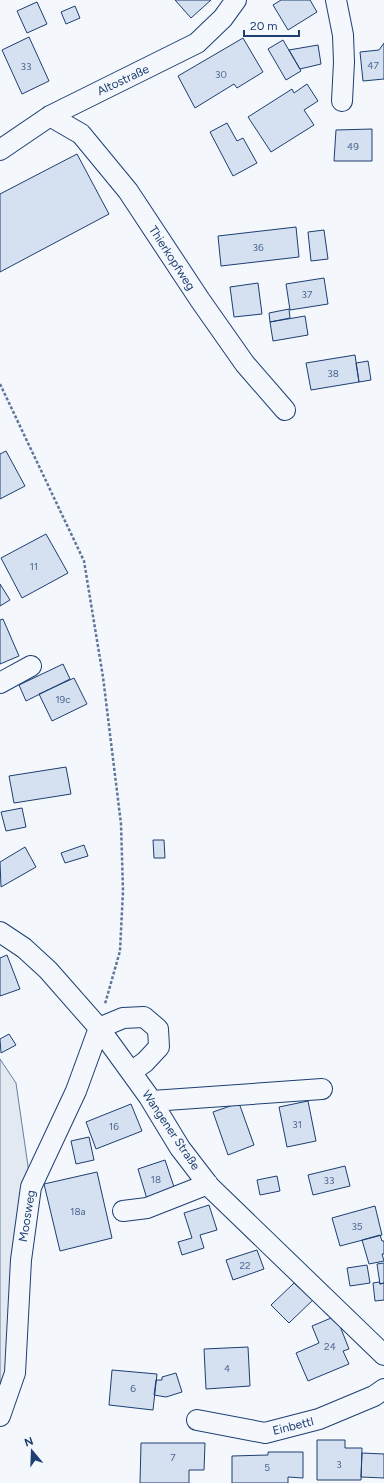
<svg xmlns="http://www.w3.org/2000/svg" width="384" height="1483" font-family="Figtree,sans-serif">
<rect width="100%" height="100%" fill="#f4f7fb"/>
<path fill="#e3e9f0" stroke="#687fa3" d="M0,1059L16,1083L31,1187L0,1416Z"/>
<path fill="#d5e0f0" stroke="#1d3f73" d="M175,0H211L191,18Z
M281,0H310L317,12L288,30L273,5Z
M37,2L47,24L27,33L17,11Z
M75,6L80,18L66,24L61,12Z
M29,37L49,81L22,94L2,50Z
M243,38L263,72L237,88L234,84L195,108L178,76Z
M283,40L301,71L286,80L268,49Z
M384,43V79L363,81L360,52L379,50Z
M318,45L321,64L300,69L289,50Z
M307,84L318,101L304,110L314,125L271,152L248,117L292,89L294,93Z
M227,123L237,141L243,138L257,163L233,176L210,132Z
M372,129V161H334L336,130Z
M77,154L109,214L0,272V194Z
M296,227L299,257L221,266L218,236Z
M324,230L328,259L311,261L308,232Z
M324,278L328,304L290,310L286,284Z
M258,283L262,314L234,317L230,287Z
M289,309L290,318L270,322L269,313Z
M305,316L308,335L273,341L270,322Z
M355,355L359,382L311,390L306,363Z
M368,361L371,380L359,382L356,363Z
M6,451L25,486L0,499V454Z
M46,534L68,573L22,598L1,558Z
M0,584L10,600L0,606Z
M3,619L19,656L0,664V620Z
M63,664L70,679L26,701L19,685Z
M74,678L87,704L52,721L39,694Z
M66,767L71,794L14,803L9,776Z
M22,808L26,827L6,831L1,812Z
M153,840H164L165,858H154Z
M84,845L88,856L65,863L61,853Z
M25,847L36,867L1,887L0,862Z
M7,955L20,989L0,996V958Z
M9,1034L16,1045L1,1053L0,1039Z
M308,1101L316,1141L287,1147L279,1107Z
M239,1103L254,1145L228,1155L213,1112Z
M131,1104L142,1131L96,1149L86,1122Z
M89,1137L94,1160L76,1164L71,1141Z
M165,1160L175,1190L147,1199L138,1169Z
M345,1166L350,1186L313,1195L308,1175Z
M97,1172L112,1238L60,1251L44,1184Z
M277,1176L280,1191L260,1195L257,1180Z
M209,1205L217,1230L200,1235L204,1248L182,1255L178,1242L192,1238L184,1213Z
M375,1206L382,1235L340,1246L332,1218Z
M380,1235L382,1241H384V1254H382L384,1261L369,1264L362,1240Z
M257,1250L264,1269L233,1280L226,1260Z
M384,1263V1283L380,1284L377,1264Z
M367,1265L370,1283L350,1286L347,1268Z
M379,1282L380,1284L384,1283V1300L375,1301L373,1283Z
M294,1283L301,1289L305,1285L316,1297L289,1323L271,1305Z
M336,1316L349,1349L343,1351L349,1364L308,1381L296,1353L319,1343L312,1326Z
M248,1347L250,1386L206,1389L204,1349Z
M112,1370L157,1374L153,1410L109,1405Z
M176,1373L182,1392L166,1397L154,1395L156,1380H162V1377Z
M317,1440H345V1448H362L361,1480H317Z
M141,1443H205L204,1470H189V1483H140Z
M268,1452H303V1478L288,1477V1483H232V1456L268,1455Z
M362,1453L384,1454V1478L361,1477Z"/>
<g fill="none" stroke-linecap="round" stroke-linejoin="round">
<defs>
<path id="minor" d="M336,0L343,35L344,62L342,101
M50,116L81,134L128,191L200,300L245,364L285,410
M0,150L50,116L197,43L223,18L236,0
M0,683L31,666
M0,932L24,948L48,970L99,1028L149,1097L180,1148L210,1187L384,1355
M99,1028L123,1018L144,1017L158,1029L159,1047L145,1062L131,1072
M152,1101L322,1089
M123,1211L147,1208L208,1184
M0,1416L15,1373L21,1260L31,1187L76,1091L99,1028
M197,1420L265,1433L319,1419L374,1396L384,1389"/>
</defs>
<use href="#minor" stroke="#1d3f73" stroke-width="22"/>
<path stroke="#5e769c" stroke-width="2.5" stroke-dasharray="3 2" stroke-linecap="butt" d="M0,384L84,561L103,677L121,824L123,891L120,951L105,1004"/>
<use href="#minor" stroke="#f4f7fb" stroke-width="20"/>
</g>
<g text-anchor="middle" stroke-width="3" stroke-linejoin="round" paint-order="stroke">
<g font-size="10" fill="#4b6792">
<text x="373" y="69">47</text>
<text x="26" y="70">33</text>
<text x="221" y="78">30</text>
<text x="353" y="150">49</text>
<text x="258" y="251">36</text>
<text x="307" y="298">37</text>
<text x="333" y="377">38</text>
<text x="34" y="570">11</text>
<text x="63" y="703">19c</text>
<text x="297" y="1128">31</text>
<text x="114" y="1130">16</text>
<text x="156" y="1183">18</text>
<text x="329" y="1184">33</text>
<text x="78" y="1215">18a</text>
<text x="357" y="1230">35</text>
<text x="245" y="1269">22</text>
<text x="330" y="1350">24</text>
<text x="227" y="1372">4</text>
<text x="133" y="1392">6</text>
<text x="173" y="1461">7</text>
<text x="339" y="1468">3</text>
<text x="267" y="1471">5</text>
</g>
<g font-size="12" fill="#1d3f73" stroke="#f4f7fb">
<text transform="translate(123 80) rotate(-25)" y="4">Altostraße</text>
<text transform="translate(172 258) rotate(57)" y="4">Thierkopfweg</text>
<text transform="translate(171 1130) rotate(56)" y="4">Wangener Straße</text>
<text transform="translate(27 1216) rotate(-81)" y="4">Moosweg</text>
<text transform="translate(293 1426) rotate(-14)" y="4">Einbettl</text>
</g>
</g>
<g transform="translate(32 1451) rotate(341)" stroke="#f4f7fb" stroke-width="3" paint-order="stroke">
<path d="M0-3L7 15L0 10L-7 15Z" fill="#1d3f73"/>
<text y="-6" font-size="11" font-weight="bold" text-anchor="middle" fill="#1d3f73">N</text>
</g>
<path d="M244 30v6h55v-6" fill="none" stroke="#1d3f73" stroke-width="2"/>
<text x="250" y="30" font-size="12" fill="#1d3f73" stroke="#f4f7fb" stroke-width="3" paint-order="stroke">20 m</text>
</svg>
